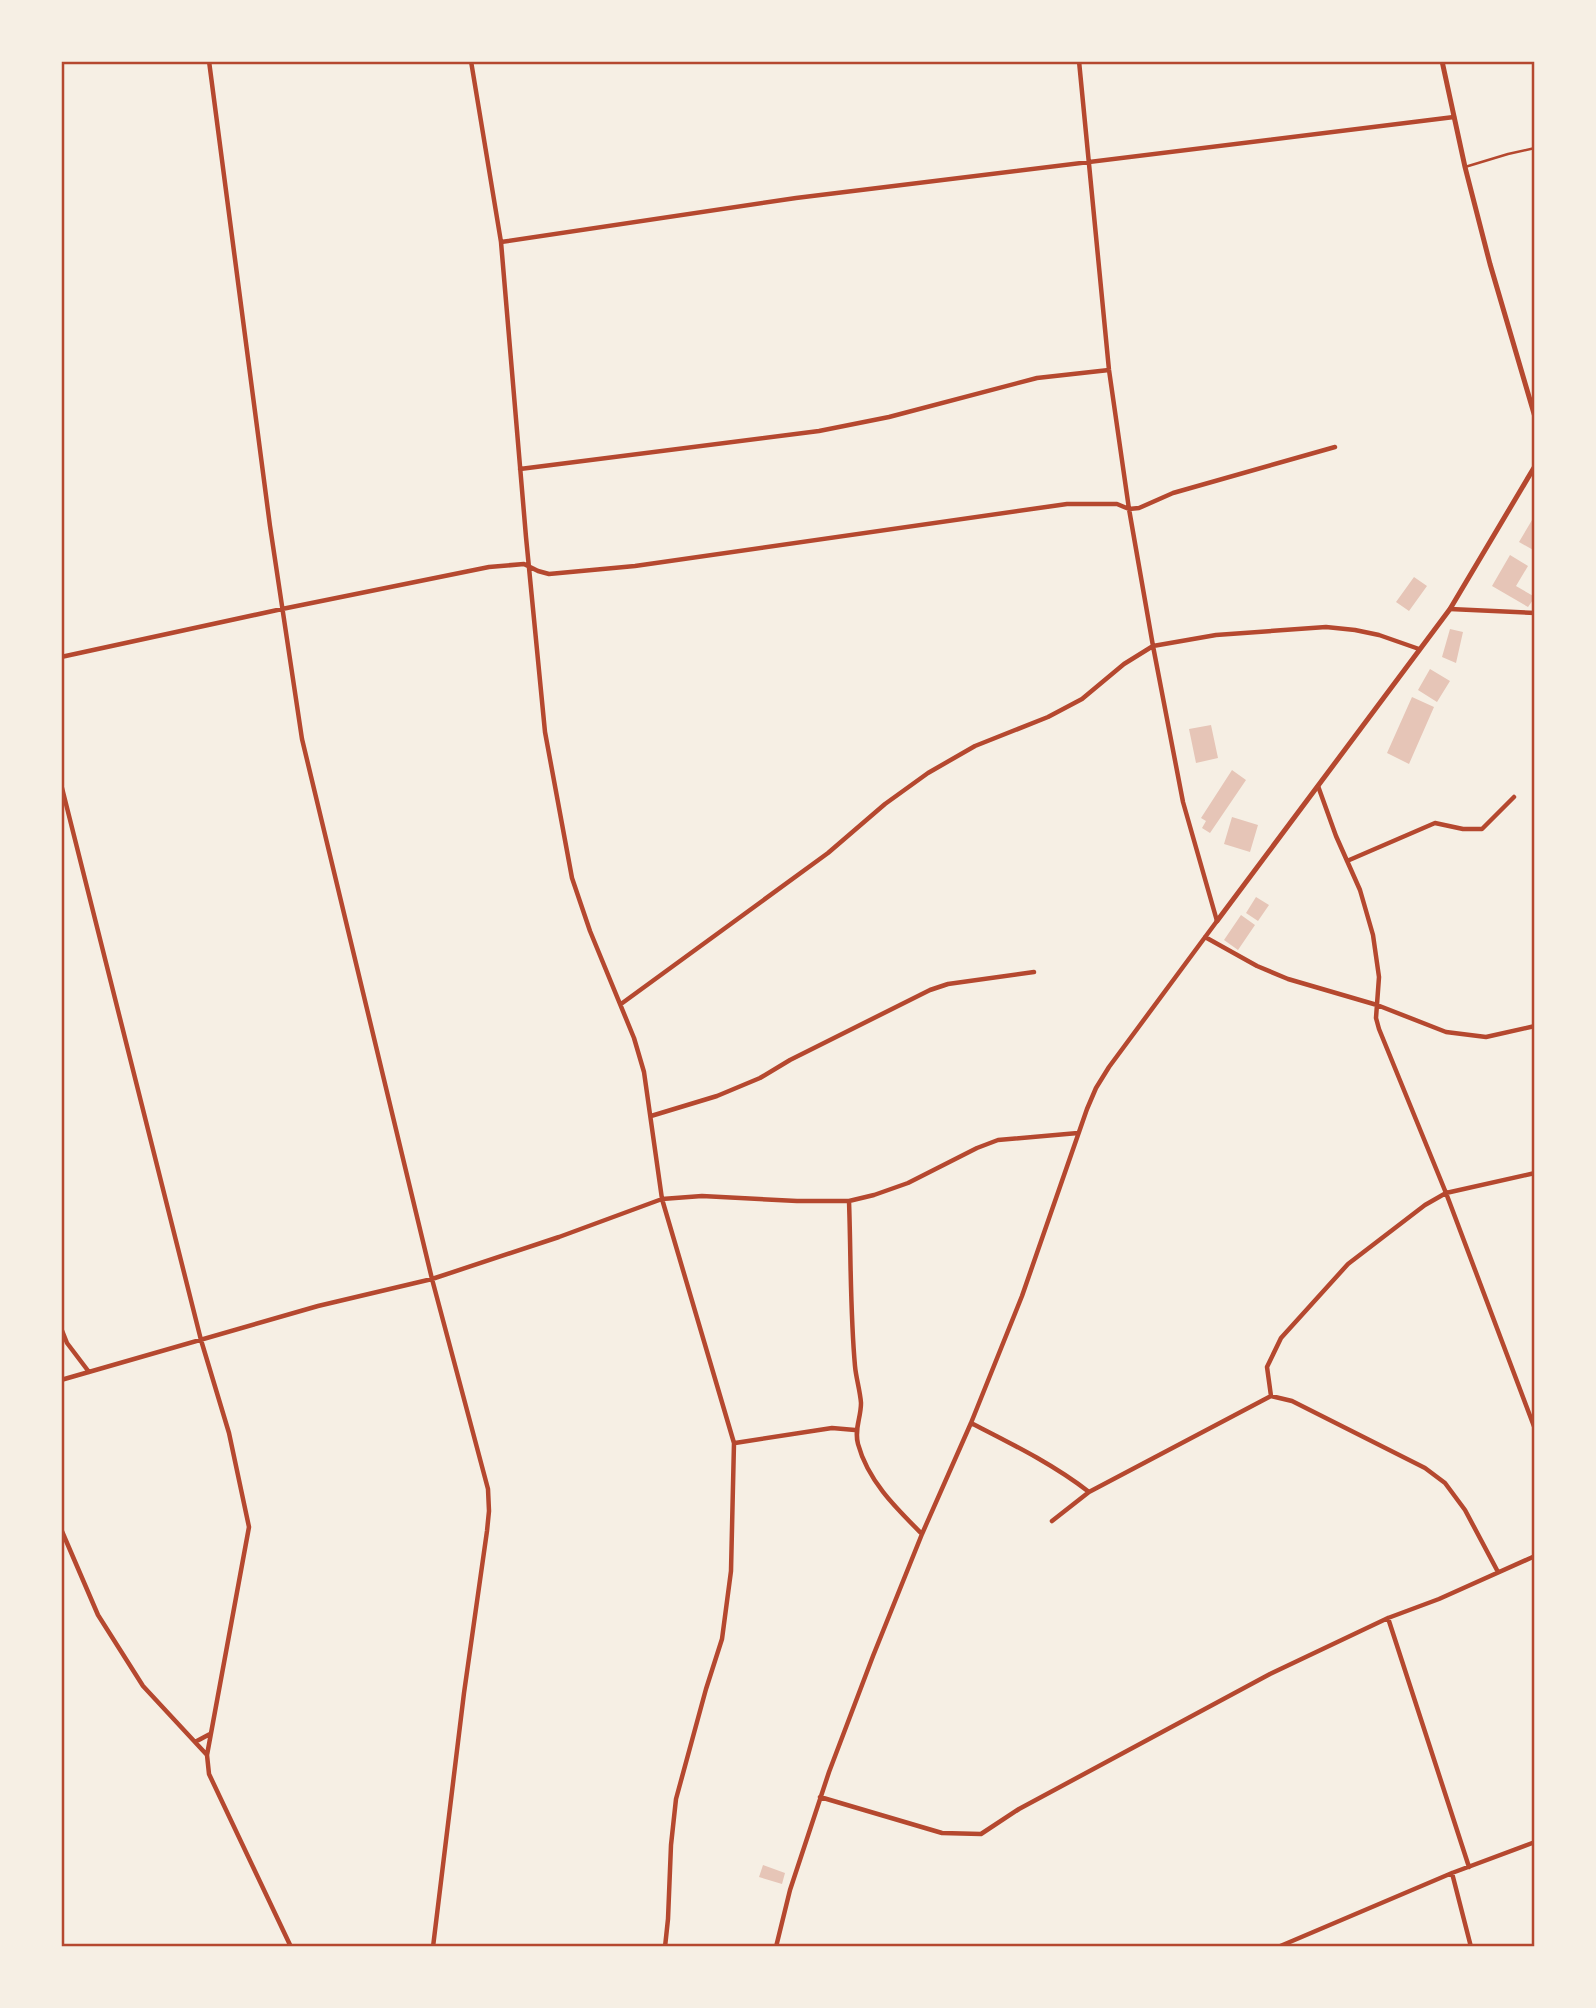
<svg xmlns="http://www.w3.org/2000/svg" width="1596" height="2008" font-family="'Nunito Sans',sans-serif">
<rect width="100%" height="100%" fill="#f6efe4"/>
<path fill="#e6c5b7" d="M1535,515V551L1519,542Z
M1510,555L1528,566L1516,586L1535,597L1528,607L1492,586Z
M1414,577L1427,586L1409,611L1396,602Z
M1450,629L1463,632L1456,663L1442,657Z
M1430,669L1450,681L1437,702L1418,690Z
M1412,697L1434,707L1409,764L1387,753Z
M1211,725L1218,758L1196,763L1189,729Z
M1232,770L1246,780L1210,833L1202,828L1206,821L1201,818Z
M1232,817L1258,825L1250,852L1224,844Z
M1256,897L1269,905L1258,921L1246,913Z
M1241,915L1255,925L1238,950L1224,940Z
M763,1865L785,1873L782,1884L759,1877Z"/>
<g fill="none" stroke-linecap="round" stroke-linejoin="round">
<path stroke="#b5482f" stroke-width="2.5" d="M1465,167L1508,154L1535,148"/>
<path stroke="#b5482f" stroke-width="4.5" d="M209,61L270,526L302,739L432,1279L488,1489L489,1511L487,1531L464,1693L433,1947
M471,61L501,242L526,537L545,732L572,878L590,931L634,1038L644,1072L662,1199L734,1443L731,1571L722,1639L706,1689L676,1799L671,1845L668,1919L665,1947
M501,242L796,198L1454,117
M520,469L819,431L889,417L1037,378L1109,370
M1450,609L1535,613
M61,657L282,609L489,567L524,564L538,571L549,574L635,566L1067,504H1117L1129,509L1139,508L1173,493L1335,447
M61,784L201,1340L229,1433L249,1527L207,1755L209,1774L291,1947
M1318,786L1336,836L1360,890L1373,935L1379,977L1376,1018L1379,1029L1446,1193L1535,1429
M1347,861L1435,823L1463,829H1482L1514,797
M1205,937L1257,966L1288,979L1377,1005L1446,1032L1486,1037L1535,1026
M621,1004L828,853L885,804L928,773L975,746L1048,717L1082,699L1124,664L1153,646L1216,635L1326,627L1355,630L1379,635L1419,649
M651,1116L717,1096L760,1078L790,1060L930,990L948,984L1034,972
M849,1201C851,1256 850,1311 855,1366C856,1378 860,1390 861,1403C861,1418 854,1429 858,1444C868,1481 896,1508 922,1534
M61,1328L67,1343L89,1372
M61,1380L318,1306L432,1279L559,1237L662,1199L702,1196L797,1201H849L874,1195L908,1183L977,1148L998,1140L1078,1133
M1271,1396L1267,1367L1281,1338L1348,1264L1425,1205L1446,1193L1535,1173
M971,1423C1012,1444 1053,1464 1089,1492L1271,1396L1292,1401L1425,1468L1445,1483L1465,1510L1498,1572
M735,1443L832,1428L855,1430
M1052,1521L1089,1492
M61,1529L98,1615L143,1686L207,1755
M1388,1618L1469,1867
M195,1742L210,1734
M820,1797L942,1833L981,1834L1019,1809L1270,1674L1388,1618L1439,1599L1535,1556
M1452,1873L1471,1947
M776,1947L790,1890L829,1772L873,1656L922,1534L971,1423L1022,1296L1087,1109L1096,1088L1109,1067L1217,921L1183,802L1153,646L1129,509L1109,370L1079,61
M1278,1947L1452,1873L1535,1842"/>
<path stroke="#b5482f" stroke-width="5" d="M1442,61L1465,167L1490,264L1535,417
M1217,921L1450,609L1535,466"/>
</g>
<rect width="1596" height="2008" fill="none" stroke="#f6efe4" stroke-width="126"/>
<rect x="63" y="63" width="1470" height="1882" fill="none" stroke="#b5482f" stroke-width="2.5"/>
</svg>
